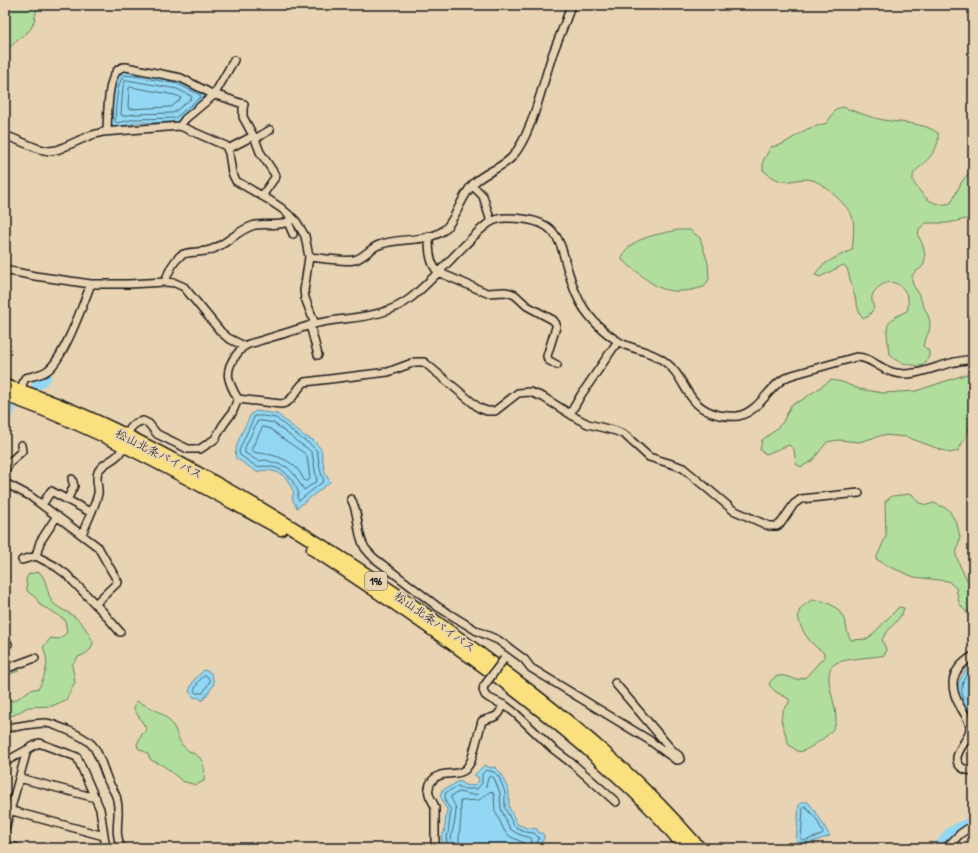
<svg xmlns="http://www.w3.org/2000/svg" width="978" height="853" font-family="'Patrick Hand','Klee One',sans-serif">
<rect width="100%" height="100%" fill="#e8d3b2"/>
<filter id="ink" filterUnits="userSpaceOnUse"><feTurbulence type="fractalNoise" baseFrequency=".025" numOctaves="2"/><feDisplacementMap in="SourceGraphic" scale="8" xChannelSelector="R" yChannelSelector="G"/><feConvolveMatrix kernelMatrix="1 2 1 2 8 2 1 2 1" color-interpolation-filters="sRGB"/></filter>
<g filter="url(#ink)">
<path fill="#b1de9d" stroke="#667d5c" d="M5,5H38C35,14 35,25 28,32C25,35 20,37 17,40C13,44 11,48 5,50Z
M843,107C857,112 869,117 883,120C901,123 923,122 938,133C940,147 930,158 920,167C917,170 913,172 913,177C912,182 916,186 919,190C927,201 937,207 951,203L961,183L973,167V220L966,219L948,223H926L919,229L918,236C923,243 929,260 921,268C916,272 912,272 912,279C912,285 916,289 918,293C920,297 921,301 923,305C926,312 930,317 930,325C930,333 925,338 923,346L929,351V356L924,365C915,367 894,363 890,354C888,350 888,346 888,342C887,336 886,329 889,323C893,317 901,314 907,311C913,294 897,274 880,286C877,288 873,292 872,296C871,299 873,305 874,308L868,317L863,318L859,312L847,268L843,265L820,277L815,275C820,263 841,255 852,250C853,243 855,222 852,216C848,206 823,182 812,180C805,178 798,180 791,181C780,183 771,177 763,170V161L771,147L783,144L807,129L827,123L836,109Z
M678,230H690L700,238L708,263L709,279L704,287C660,299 654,284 622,260C625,238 660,234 678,230Z
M973,372L971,422L966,436L958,451L950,453L907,437L883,435L859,442L839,440L827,442L812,461L801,467L796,464L794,449L789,445L766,454L760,450L762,440L773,432L783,422L791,405L802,400L831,380L842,382L859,389L883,393L916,391Z
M912,494L919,503L927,505L934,503L948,509L957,524L960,537L956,555L960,566L972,589L973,612H966L959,603L956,588L948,581L914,577L890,567L876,559L886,536L885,502L892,496Z
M39,572C47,577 46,594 53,603C58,608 66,611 72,615C82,621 88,632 93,642L91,649L85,654L78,657L72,665L75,682L66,700L52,706L28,707L14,715L5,717V699L14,701L30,690L39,688C46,672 50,664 43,647L51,638L60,639L67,632L65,620L52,611L41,606L36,598L27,591L26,579L29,574Z
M813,600C830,601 841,608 846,625C847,631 848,635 851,640L868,639L899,607L904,608C901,621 887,628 882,640L886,649L885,655C872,658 847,658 836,663C817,673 843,711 834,727C831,733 824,738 818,742C812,746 807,750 799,752L789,745L781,720L783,710L789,703V699L776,692L769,685C774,671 787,676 797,680L806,677L824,657V653C820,649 815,647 812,643C805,636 796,621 799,612C801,606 808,602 813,600Z
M15,661L20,665L19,671L12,673L5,681V666L8,662Z
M136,701C151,708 165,712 174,727C178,734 178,741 184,747C188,752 195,753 199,757C205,763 205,773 204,781L196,785L182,781L164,766L151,760L147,753L138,748L137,744L142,734L147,730L134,709Z"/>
<path fill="#92d8f4" stroke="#638d9e" d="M123,71L135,72L180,80L207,94V97L177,122L135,123L116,127L111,124L114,85L119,73Z
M256,411L277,414L304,436L313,440L321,449L325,473L330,482L297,508L292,498L294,492C291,488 289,482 286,478C279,471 266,468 257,472L236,458C233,445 246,426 251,414Z
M969,667H973V705L966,708C953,693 957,680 969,667Z
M204,670L211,673L214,682L213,686L203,700H201L199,697L197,698L193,697L189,691L194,680Z
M485,765L491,768L495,767L503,776V779L509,791V807L517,824L527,828L537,829L539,833H542L544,835V839L538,848H444L441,836L444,833L447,809C441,803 444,800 440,796L442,790L453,785L458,781L459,783L461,781L464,785L474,786L479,781L478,777L474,775C478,773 481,767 485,765Z
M803,802H808C817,813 823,824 830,836L800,846L796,844L799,805Z"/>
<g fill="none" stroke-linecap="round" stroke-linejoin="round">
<path stroke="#4b6772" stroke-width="1" d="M124,75L134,76L178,84L200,95L201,97L175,118L135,119L117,123L115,121C116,109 116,83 124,75Z
M127,80L177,89L191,96L192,98L173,113L135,114L122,116L121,114L123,87L125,81Z
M131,87L175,95L180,97L181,99L171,107L129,109L128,107L129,88Z
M255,416H263L276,418L302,439L310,444L317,451L321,473L324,481L300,500H298C296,496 299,495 298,491C297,488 294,485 293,482C286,469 271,464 257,467L240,455L239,451L241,446Z
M258,421H263L274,423L299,443L307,448L312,453L317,481L304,490L294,474L287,467L266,460L258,461L245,453V448Z
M263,427L271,429L282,438L304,453L307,456L310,479L307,481H305C302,477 301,473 298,470C291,461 278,456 267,454C260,453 258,454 252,451V448Z
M973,671C961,674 958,695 967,703L973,702
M204,676H207L210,681L203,693H196L194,691L198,682Z
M805,806L817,820L823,833L822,835L803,841L801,839L803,808Z
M448,848L446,837L448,833L451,810L446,803L445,793L458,786L464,789H477L482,783V774L486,770L494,772L499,777L505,792V808L514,826L526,832L534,833L539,838L535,848
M453,848C452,845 451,841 451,839C452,829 456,820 456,811C456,804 451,802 451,796L459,792L473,795L478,794L486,786L488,778L490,776L494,778L500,793L501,809L510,829L518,834L531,838L532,840L530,848
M459,848C458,832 463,817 460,801L479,800L491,791L494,794L495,811L505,832L511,837L524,843V848"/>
<path stroke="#92d8f4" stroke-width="11" d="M37,385L46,377
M5,415L10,410
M968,703L973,712
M939,848L950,833L973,821"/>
<defs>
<path id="street" d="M180,126L185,119L214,95L234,60
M107,131C108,117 106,65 126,67L181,78L214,95C224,96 234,102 244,104L243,109V117L255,139L260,152L276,176L262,196
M5,135L39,149L49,151L57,150L89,136L103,132L180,126L226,146L229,153L232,173L236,181L269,200L281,208L296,221L305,236L309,257L304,291L305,298L315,324
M255,139L270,130
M228,149L253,136
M472,185L483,196L491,222
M288,222L293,234
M429,236C429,248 429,263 438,272L487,293L505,292L510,293L515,295L527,306L553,320L556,324V327L547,356L548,360L557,365
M309,257C321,258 342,262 354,260C364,258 370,248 379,245C399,237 427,243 444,230C456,220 460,198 473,184C484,172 501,169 512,157C533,133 542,84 553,53C559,37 566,22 571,5
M5,270L35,276L91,284H129L165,282L175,283L184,287L221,332L228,338L244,346
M165,282C168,273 173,262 180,256C185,251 202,253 210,250C227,245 238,229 255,225C267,223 283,228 293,218
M310,325L318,355
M20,391L25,378C32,376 42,375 48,370C64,358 83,304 91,284
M238,399C228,382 223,371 237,354C239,352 242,347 245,346C247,344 252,343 256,342C268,338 280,335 292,331C299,329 307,326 314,324C347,316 384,320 412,297C431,281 447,263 464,246C472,238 480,229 489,223C495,219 501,218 507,218C523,218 543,220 553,232C561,241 563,253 566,264C571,280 575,296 585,310C594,323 610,338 625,345C638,350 652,352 664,361C688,378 684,407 719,415C726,416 732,417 738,416C756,412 764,396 776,385C781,380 786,377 792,375L856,357C872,357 881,371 896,373C914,377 934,367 951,363C958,361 966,360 973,359
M238,399L281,404C293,403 296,388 305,382L388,372L415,362H424L479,408L487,411H495L518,393L530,392L543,397L578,419L588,424L616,431L625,435L649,457L675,465L683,468L733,510L769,526H777L781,523L794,504L801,499L859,493
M5,407L9,397
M570,414L581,395L618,341
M5,471L10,462L22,451L21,445
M5,483L30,496L98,547L118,582L95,604
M351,499C360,514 356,534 365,548C368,552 371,555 374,558L438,607L477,631L498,640L524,659L531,668L649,740L676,760H678L680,759L679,756L671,749L615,683
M67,500L74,486L72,479
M42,505L51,491L90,512
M82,534C87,523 95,505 98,494C99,486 95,480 98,472C102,463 113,461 119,454C127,442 126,423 143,421L149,424L157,434L188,449H200L215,439L223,425L232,413L238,399
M36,556L55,566L66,574L103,612L120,632
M22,560L36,556L40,542L57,516
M5,640L8,644
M973,656C950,670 948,686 961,708C965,714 970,721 970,728C970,741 948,756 961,767C965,770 969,771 973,770
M5,669L35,658
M484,686L483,690L485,695L489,698L506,706L515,713L552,748L574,765L616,802
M5,728C18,727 32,723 45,723C52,723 58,727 65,729C98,743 95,747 107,778C109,785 116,792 117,800C121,817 113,830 121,848
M5,762L39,743L77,757L100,809L106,848
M19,778L96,798
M5,809L104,836
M5,829L27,750
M5,845L17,848
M435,848V808C434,802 430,799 429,794C428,791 429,787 430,784C438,769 453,777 463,771C467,769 469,764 471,761L482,721C495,716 498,719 503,705
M946,848L960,834L973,825"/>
<path id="highway" d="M5,386C80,409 151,447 219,485C316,539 407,599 495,665C569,720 639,778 699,848
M5,395C102,429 191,480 281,529
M313,549C406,610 499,673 583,745C619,777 656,809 685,848"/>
</defs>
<use href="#street" stroke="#1c1c1c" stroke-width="10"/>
<use href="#highway" stroke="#1c1c1c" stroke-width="15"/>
<use href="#street" stroke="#e8d3b2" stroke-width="7"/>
<use href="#highway" stroke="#fbe080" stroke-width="12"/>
<defs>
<path id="street-bridge" d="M484,686L504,659"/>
</defs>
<use href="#street-bridge" stroke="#1c1c1c" stroke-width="10" stroke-linecap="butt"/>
<use href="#street-bridge" stroke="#e8d3b2" stroke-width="7"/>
</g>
</g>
<g text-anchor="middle" stroke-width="4" stroke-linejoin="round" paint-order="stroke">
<rect fill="#e8d3b2" stroke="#595349" stroke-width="1" x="365" y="572" width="22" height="18" rx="3"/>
<g font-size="11" font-weight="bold" fill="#1c1c1c">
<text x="376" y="585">196</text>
</g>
<g font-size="12" fill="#1c1c1c" stroke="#e8d3b2">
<text transform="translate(159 454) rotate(27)" y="4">松山北条バイパス</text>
<text transform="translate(435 622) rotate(35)" y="4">松山北条バイパス</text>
</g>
</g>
<rect width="978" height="853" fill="none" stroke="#e8d3b2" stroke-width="20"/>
<rect x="10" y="10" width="958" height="833" fill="none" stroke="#1c1c1c" stroke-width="1.5" filter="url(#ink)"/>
</svg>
